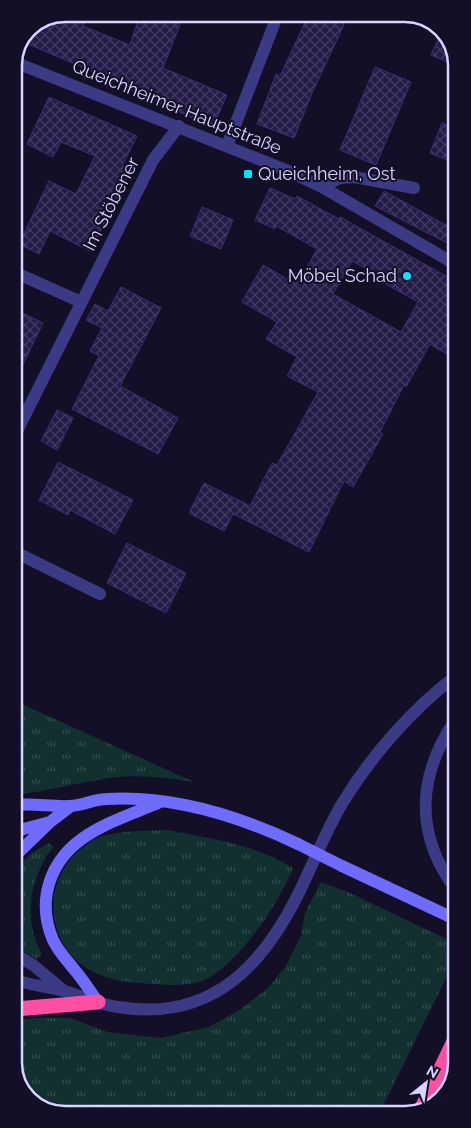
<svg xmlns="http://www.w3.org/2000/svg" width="471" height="1128" font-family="Raleway,sans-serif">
<defs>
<pattern id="grass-tufts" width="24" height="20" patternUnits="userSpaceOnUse" patternTransform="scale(1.25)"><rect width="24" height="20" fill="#12302f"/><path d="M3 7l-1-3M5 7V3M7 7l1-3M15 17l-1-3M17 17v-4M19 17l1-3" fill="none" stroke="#344d4e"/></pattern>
<pattern id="building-cross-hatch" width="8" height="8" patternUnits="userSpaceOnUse" patternTransform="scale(1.25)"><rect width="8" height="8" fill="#241b47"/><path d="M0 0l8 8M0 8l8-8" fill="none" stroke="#433b63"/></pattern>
</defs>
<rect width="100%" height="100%" fill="#130f26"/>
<path fill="url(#grass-tufts)" d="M15,701L194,782C167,778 138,774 110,778C78,782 48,792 16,794Z
M168,830C212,839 254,844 293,868C279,903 242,958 209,978C191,988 161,985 141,983C118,982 92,976 75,959C44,928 47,876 81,849C86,845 91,840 96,838C119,830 144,831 168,830Z
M49,843L53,847C30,877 22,920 42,954L37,959L16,948V868L32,853Z
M321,882L350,893L457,944V956L380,1112L61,1114L34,1103L16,1079V1021L35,1018H70L108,1032L160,1038L209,1027L241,1009L268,988L286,966L301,936L305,913Z"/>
<path fill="url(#building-cross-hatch)" stroke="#3b2d73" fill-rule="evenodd" d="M65,14H89L83,26L130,45L140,14H184L163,68L227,95L213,127L128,89L129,87L23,42L29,29Z
M309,14H349L313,91L294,138L257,124L276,74L280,76Z
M442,31L455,49V65L431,55Z
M375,67L411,82L376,165L340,150Z
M49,97L137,136L122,166L131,171L90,251L50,231L39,254L19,244L49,181L76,194L95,156L61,142L53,157L27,144Z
M442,123L455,128V163L430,153Z
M270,188L295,199L297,196L339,219L340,217L455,281V359L430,344L406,387L404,385L380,432L383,434L353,487L344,481L309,552L233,514L224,531L189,513L204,483L250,506L272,463L277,465L318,392L287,376L297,357L266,339L277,322L242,302L263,265L294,283L304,273L317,249L276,226L275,229L255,220ZM352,261L384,278L382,282L418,302L401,332L333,294Z
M384,191L455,230V247L375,206Z
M202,207L233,220L221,249L190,236Z
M121,287L161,308L120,386L178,418L158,454L72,409L99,356L90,351L102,328L86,320L95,304L108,311Z
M14,309L43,323L15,381V328Z
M57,410L73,418L57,450L41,441Z
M58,462L133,500L115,534L70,510L68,515L39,500Z
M127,543L186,573L166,613L107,583Z"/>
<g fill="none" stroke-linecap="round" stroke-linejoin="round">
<path stroke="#3d3a85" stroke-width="12" d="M14,62L286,170L322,187L455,264
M227,146L278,14
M322,187L340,178L354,177L414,188
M14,272L81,302
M15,435L153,160L179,126
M15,552L100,594"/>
<path stroke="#3d3a85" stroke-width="12" d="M456,719C417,776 414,835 457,891
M16,955L33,965L62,989
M16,980C32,986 48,986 64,991C82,996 100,1005 118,1007C215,1023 268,961 305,880C317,854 328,827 343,802C372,755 412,709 456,676"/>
<path stroke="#6f6bff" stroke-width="12" d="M16,805C33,803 52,807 69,806C82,806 94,799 107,799C174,795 239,816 298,844
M16,831L50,822
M16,855L50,822L71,806
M342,866L457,920
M98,1002C90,991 82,978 73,968C66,959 58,951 53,940C46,924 44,909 47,892C58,836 113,822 158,803"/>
<path stroke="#ff4fa3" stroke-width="15" d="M16,1009L98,1002
M420,1112L457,1035"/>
<path stroke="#6f6bff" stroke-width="12" d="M298,844L342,866"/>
</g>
<g fill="#00e5ff" stroke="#130f26" stroke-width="2">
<rect x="243" y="169" width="10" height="10" rx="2.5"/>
<circle cx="407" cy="276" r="5"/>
</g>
<g text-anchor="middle" stroke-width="4" stroke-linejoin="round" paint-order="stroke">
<g font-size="18" fill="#d9d4ff" stroke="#130f26">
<text transform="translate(177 107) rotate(22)" y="6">Queichheimer Hauptstraße</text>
<text transform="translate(111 204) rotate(-63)" y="6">Im Stöbener</text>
</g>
<g font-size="18" fill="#d9d4ff" stroke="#130f26" text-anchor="start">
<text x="258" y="180">Queichheim, Ost</text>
<text x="397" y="282" text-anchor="end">Möbel Schad</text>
</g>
</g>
<path d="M0 0H471V1128H0ZM65 22H405A43 43 0 0 1 448 65V1063A43 43 0 0 1 405 1106H65A43 43 0 0 1 22 1063V65A43 43 0 0 1 65 22Z" fill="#130f26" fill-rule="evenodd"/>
<path fill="none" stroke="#d9d4ff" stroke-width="2.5" d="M65 22H405A43 43 0 0 1 448 65V1063A43 43 0 0 1 405 1106H65A43 43 0 0 1 22 1063V65A43 43 0 0 1 65 22Z"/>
<g transform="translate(426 1083) rotate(30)" stroke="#130f26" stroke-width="4" paint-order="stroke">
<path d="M0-4L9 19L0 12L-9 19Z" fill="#d9d4ff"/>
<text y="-8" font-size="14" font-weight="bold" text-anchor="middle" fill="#d9d4ff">N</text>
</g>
</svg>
